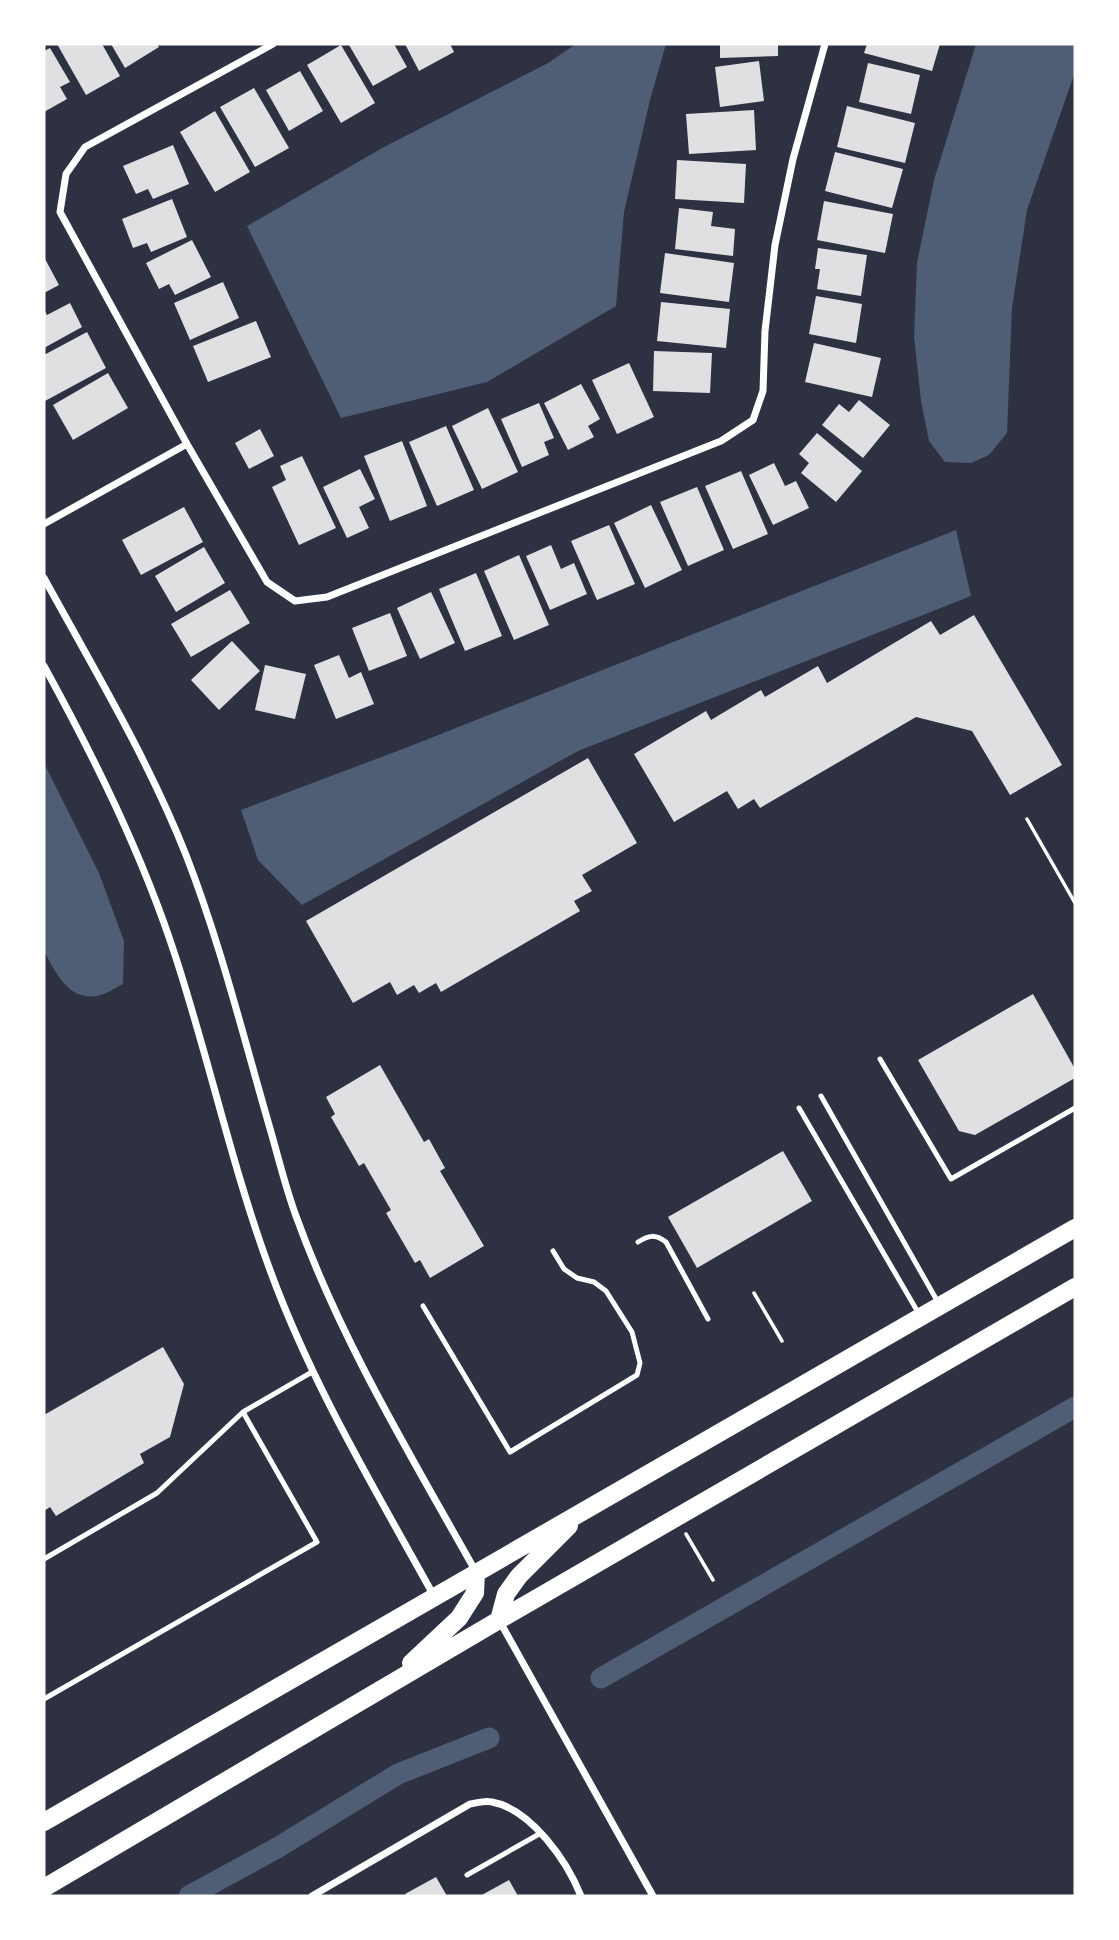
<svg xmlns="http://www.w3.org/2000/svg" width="1119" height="1940" font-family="'Archivo Narrow',sans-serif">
<rect width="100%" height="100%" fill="#2d3142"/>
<path fill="#4f5d75" d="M576,44H666L650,100L624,212L616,306L487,382L341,418L247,226L384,147L548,63Z
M976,44H1075V72L1027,210L1012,308L1007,433L989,455L971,463L945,462L929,441L921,401L914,337L917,263L934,180Z
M956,530L971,596L578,751L302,905L258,860L241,810L408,747Z
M44,763L99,873L124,941L123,984C115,988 105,995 97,996C68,1001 55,971 44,951Z"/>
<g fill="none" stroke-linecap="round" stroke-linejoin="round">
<path stroke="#4f5d75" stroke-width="21" d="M601,1678L1075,1407
M189,1896L277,1848L398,1774L489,1738"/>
</g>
<path fill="#e0e0e3" d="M57,44H102L120,76L86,95Z
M111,44H157L159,47L125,68Z
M351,44H394L407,67L373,86L349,45Z
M405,44H450L454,52L419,71Z
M720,44H778V56L720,58Z
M867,44H940L932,71L864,53Z
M341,45L375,103L341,123L307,65Z
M50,48L70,82L60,87L67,99L44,112V51Z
M759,61L764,101L720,107L715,67Z
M868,63L920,75L911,114L859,102Z
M300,71L323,111L289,131L266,90Z
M254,88L289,148L255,167L220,107Z
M847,106L915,123L905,163L837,147Z
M754,110L756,150L689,154L686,114Z
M215,111L250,172L215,192L180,132Z
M173,145L189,184L153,199L148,189L136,194L123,166Z
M835,152L903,169L892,208L825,191Z
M677,160L746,164L744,203L675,199Z
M172,199L187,237L151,252L147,243L133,248L122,219Z
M824,201L893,214L885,253L817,240Z
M679,208L713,212L711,226L735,229L733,256L675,249Z
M192,240L211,277L175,295L169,284L159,289L146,263Z
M818,248L867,255L861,296L817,289L820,269H815Z
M665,253L734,263L729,302L660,293Z
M44,257L59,285L44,293Z
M223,282L239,318L190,340L174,303Z
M816,296L862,304L856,343L809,334Z
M661,302L730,309L726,348L657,341Z
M70,303L82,327L44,348V309L47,315Z
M256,321L271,357L208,382L193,346Z
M87,332L106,368L45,401L44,355Z
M814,343L881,358L872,397L805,382Z
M654,351L712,353L710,393L653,391Z
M629,363L654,417L617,434L592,380Z
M108,373L128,408L73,440L53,405Z
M581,384L600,419L588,426L594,437L568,450L544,403Z
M859,400L890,425L863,458L822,425L839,404L849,412Z
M539,403L554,438L544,442L549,455L522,467L501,419Z
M488,408L518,472L482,489L452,426Z
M446,426L474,490L437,506L409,442Z
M260,429L274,456L249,469L235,443Z
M817,433L862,471L836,502L801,473L809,463L799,454Z
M402,441L427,506L390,521L364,456Z
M302,456L336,528L299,545L272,487L286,480L280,466Z
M774,463L785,486L796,481L809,508L773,525L749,475Z
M360,469L375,499L359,507L369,528L347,538L323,487Z
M741,471L768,534L733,549L705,486Z
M697,487L724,550L688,566L660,502Z
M651,505L682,570L645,588L614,523Z
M184,507L203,542L141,575L122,540Z
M609,525L635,584L597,600L571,541Z
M551,545L561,569L574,563L587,594L550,610L526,556Z
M204,547L225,583L176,612L155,576Z
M519,555L549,625L514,640L484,571Z
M476,573L502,636L465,651L439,589Z
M230,590L250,623L191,657L171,624Z
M431,592L455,643L420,659L397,608Z
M390,613L407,656L369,671L352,628Z
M974,615L1062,765L1010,795L972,731L916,717L760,808L754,799L738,809L727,791L674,822L634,754L706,711L711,720L761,690L765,697L818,666L827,683L931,621L940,635Z
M232,641L260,671L219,710L191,680Z
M339,655L349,678L361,672L374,704L336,719L314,665Z
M265,665L306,674L295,719L255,710Z
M588,758L637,843L582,875L592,891L574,901L580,911L441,992L436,983L419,993L414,985L397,995L390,982L353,1003L306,921Z
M1033,994L1075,1069V1078L975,1135L959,1131L918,1060Z
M380,1065L424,1142L429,1139L445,1168L440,1171L484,1246L430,1278L420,1260L415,1263L386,1213L391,1210L364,1163L359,1166L331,1117L335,1114L326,1097Z
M783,1151L812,1201L697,1268L668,1217Z
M163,1347L184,1384L170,1437L140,1454L144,1463L56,1516L50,1507L44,1511V1415Z
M436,1877L447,1896H407L405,1894Z
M509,1880L518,1896H480Z"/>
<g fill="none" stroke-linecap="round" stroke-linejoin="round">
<path stroke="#fff" stroke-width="3.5" d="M1027,819L1075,903
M754,1293L782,1341
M686,1534L713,1580"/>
<path stroke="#fff" stroke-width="5" d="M880,1059L951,1179L1075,1108
M821,1096L939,1304
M799,1108L919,1314
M638,1242C649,1235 655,1234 666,1242L708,1319
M423,1306L510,1452L637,1375L640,1363L632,1332L606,1291L594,1282L577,1278L564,1269L553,1251
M44,1559L157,1493L243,1412L312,1372
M44,1699L317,1542L243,1412
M467,1875L541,1833"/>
<path stroke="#fff" stroke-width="7" d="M273,44L85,147L66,174L60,212L187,444L267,582L295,601L327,597L721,441L753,420L763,391L765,331L775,245L793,159L825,44
M44,524L187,444
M44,578C94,669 148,759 186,855C221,945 244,1039 271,1132C279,1160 286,1189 296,1216C341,1341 411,1456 476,1572
M44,666C95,759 142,854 175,955C209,1059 232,1167 270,1270C312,1385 375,1489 434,1596
M499,1620L653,1896
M312,1896L470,1804C477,1803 485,1800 492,1802C531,1809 567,1861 581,1896"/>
<path stroke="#fff" stroke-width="18" d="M499,1620L506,1594L519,1576L569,1526
M411,1663L459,1618L475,1593L476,1572
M44,1822L1075,1228
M44,1888L499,1620L1075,1287"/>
</g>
<rect width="1119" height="1940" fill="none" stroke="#ffffff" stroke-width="91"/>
</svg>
